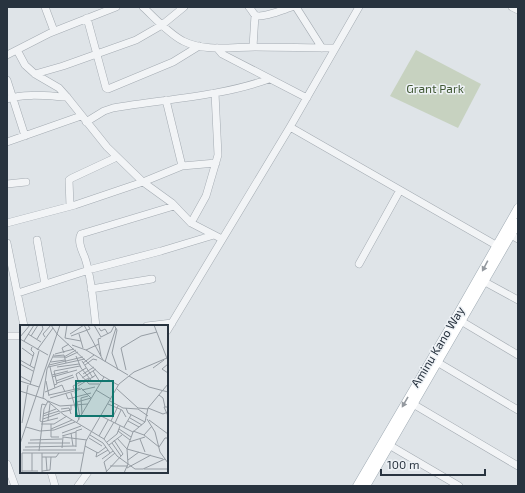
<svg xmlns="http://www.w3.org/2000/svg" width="525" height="493" font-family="'Exo 2',sans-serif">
<rect width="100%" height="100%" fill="#dfe4e8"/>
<path fill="#c7d2c0" d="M416,50L481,84L458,128L390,96Z"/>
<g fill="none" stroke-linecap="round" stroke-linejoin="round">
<defs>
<path id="minor" d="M45,7L54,31
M143,7C155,18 168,33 183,41C205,52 232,47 255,47C282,47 309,48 335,48
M249,7C251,9 253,13 255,15C261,19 285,9 292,7
M296,7L322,48
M512,7L518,10
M87,18L106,88L108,89L173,62L199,46
M253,47L255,15
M217,48L222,54L307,98
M17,50L25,65L35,74L59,88L67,97L107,147L143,182L172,203L191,223L222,239
M7,55L50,33L116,7
M35,74L63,66L136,40L162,25L184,7
M7,80L25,136
M7,99C25,93 48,96 67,97
M166,100L182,166
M86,122L104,111L113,108C165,99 219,97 269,79
M290,127L501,248
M7,142L81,116
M7,184L26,182
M70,206L69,180L72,178L117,157
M7,223L75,205L143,182L182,166L216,163
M191,223L206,196L218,155L215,93
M511,235L518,239
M37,240L45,284
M7,243L24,326
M359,264L400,190
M485,282L518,300
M91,289L152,279
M18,293L92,269L161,251L214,235
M461,321L518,355
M96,326C93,303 92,279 85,258C82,251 77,241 81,234L174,206
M147,326L172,323
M167,331L290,127L359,7
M7,336H21
M437,362L518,410
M413,404L518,466
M389,445L459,486
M7,464L15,486
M51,472L55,486
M78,486L88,472"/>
<path id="major" d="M357,486L457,315L518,208
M366,486L518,223"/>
</defs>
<use href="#minor" stroke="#a4abb2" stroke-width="8"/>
<use href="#major" stroke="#9faab3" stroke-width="9"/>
<use href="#minor" stroke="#f2f4f6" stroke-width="7"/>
<use href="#major" stroke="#fff" stroke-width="8"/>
</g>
<defs><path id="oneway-solid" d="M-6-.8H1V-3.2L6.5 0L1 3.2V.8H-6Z"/></defs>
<g fill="#94999f">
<use href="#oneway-solid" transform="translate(485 266) rotate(118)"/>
<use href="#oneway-solid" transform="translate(405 402) rotate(120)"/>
</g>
<g text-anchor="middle" stroke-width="3" stroke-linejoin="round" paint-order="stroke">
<g font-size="12" fill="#425a36" stroke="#eef2f6">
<text x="435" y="93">Grant Park</text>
</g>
<g font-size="12" fill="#28333f" stroke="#eef2f6">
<text transform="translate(438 347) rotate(-59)" y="4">Aminu Kano Way</text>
</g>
</g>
<g transform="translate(20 325)">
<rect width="148" height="148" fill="#dfe4e8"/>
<path fill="none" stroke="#969da4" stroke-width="1" d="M64,0L83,35M74,0L81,12L91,7L94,1M94,0L97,5L92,28L98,45M134,0L148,36M79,3L81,6L85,4L88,9M8,9L21,17M50,9L64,0M59,9L63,23M11,11L18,0M51,11L70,4L68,0M0,12L10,0M25,12L23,9L31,0L37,9L81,50L98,60M45,13L61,16M45,13L47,0M81,13L78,14L81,31M0,14L28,30M17,14L23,4L22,0M4,16L14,0M52,20L66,25L108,50M2,23L13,31M17,25L33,3M66,25L79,19M44,28L42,23L49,19M35,29L54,24M34,31L44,30L46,38M56,31L61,43L71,55M33,32H44L56,25M45,33L58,27M0,35L14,43M62,36L73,53M31,37L45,35M85,37L96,3M63,38L74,30M0,39L13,46M148,39L142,44L148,48M29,40L63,32M65,40L73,34L77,35M10,41L14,28L11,25L12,22M28,42L65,34M30,42L35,63M37,42L59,39M133,43L144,35M106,45L101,23L121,11L137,7M73,46L80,57M59,48L69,59H79M63,49L74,42M32,50L48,46M0,51L11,57M109,51L129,62L148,67M32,52L57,45M62,53L76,44M0,56L19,62M26,56L29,71M36,56L53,50M37,58L54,52M59,58L56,49L66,43M10,60L19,26M34,60L37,59L34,46L60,41M58,61L76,50M61,63L71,73M54,64L53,61L69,53M97,64L118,83L128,84M62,65L75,62M76,65L91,74M0,66L25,74L44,90L84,114L97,131L115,144H123L145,134M25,67L42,60L45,67M55,67L60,92M51,68L59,95M46,69L48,74L71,68M29,70L60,63M139,70L143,73L145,82M23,73L27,44L34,29M30,73L61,64M28,76L40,81L68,79M90,76L103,83L118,84L128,91M57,77L71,73M88,79L102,85L106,92M148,82H144L148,91M106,83L108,88L125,97M128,83L143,89L148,87M41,84L49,83L51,89M41,87L51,85V80M23,89L36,84M62,89L61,73L68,71M23,91L39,86M81,91L113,107M110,93L122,100M23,94L40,88M127,94L135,107L140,127L148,138M28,95L30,79M129,95L148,109M91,96L98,81M108,96L119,102M22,97L20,96L21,84L22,79L26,80M22,97L38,93M57,97L84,52M2,98L8,60M95,98L101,85M21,99H34L47,91M31,99V112H39M6,102L20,106M104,102L111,90M31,104L52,95M99,104L111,112M20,106L34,105L55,97M98,106L110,115M113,106L124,110L139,122M42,108L61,101M51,108L53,121M70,110L83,118L90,128M124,110L132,101M42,111L56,107M79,111L88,95M69,113L82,121M97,113L107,124M84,114L94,97M120,114L125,127M10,115L42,114M87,117L97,109L100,101M109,117L125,112M8,118H50M92,118L101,131M0,119L40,0M89,120L102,110M65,121L78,128L86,122M5,122L56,121M56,122V106L62,104M139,122L145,113H148M42,123L43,112L67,115M107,124L143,134M3,125H56M19,126L24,84L28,76M77,127L76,132L88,125M22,128V148M22,132H36L39,128M26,132L27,146M82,134L93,126M108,135L119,127M90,141H108M107,143L131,130M124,144H148M2,146H18M12,146V128M22,146L30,145L31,132M2,148V128H63M60,148L66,116L99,59L114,47L147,33M85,148L103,129L94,115M87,148L84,137L95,128M104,148L108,139L107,124L113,107L125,97L128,83L148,59"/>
<path fill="#0f766e" fill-opacity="0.15" stroke="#0f766e" stroke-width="2" d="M56,56H93V91H56Z"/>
<rect width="148" height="148" fill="none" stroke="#28333f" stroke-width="2"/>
</g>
<rect width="525" height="493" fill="none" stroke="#28333f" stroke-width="16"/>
<path d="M381 469v6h104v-6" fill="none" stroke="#28333f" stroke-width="2"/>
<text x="387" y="469" font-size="12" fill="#28333f" stroke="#eef2f6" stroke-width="3" paint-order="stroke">100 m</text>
</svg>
